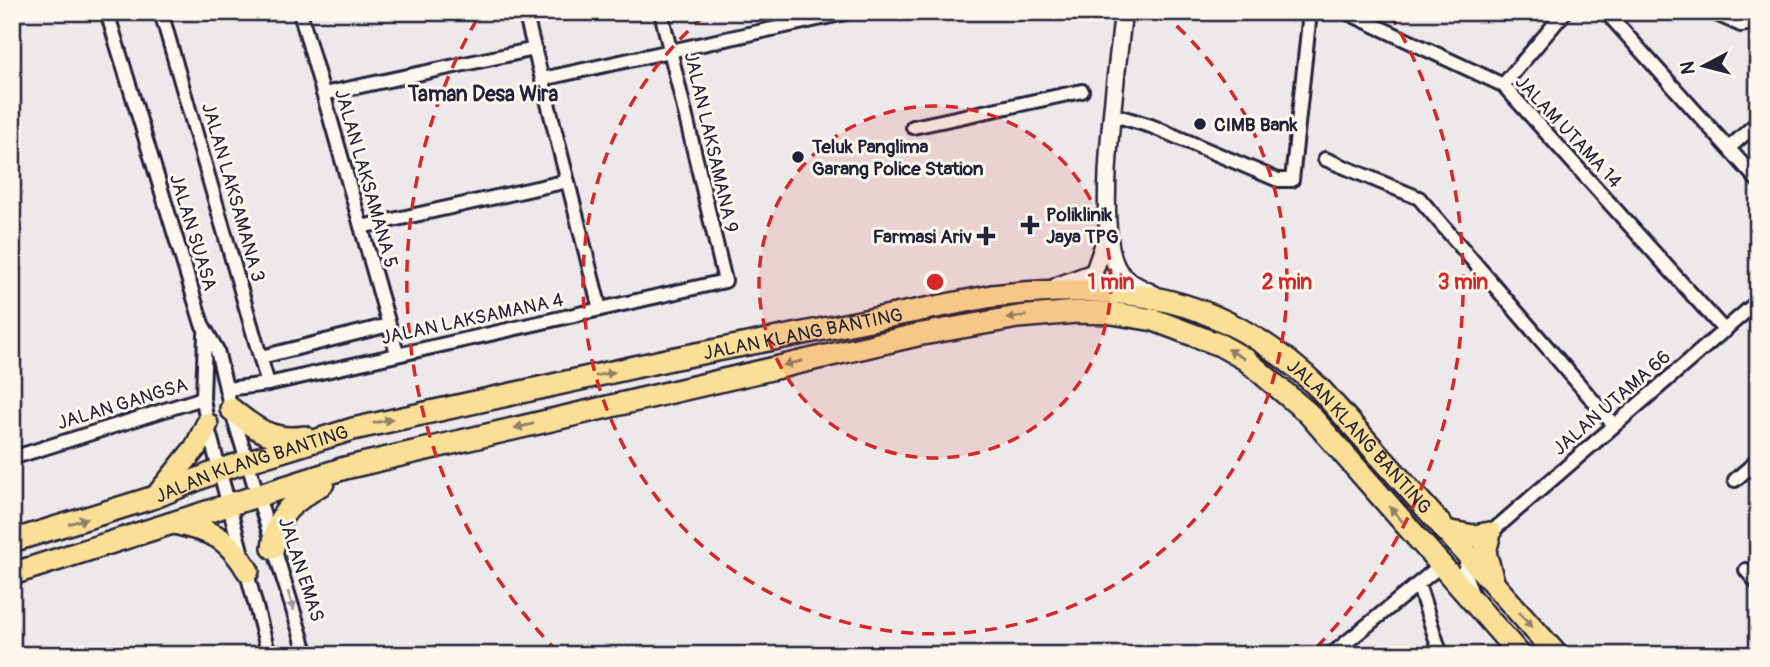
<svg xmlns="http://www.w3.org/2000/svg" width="1770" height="667" font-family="Pangolin,sans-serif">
<rect width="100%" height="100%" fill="#ede9ea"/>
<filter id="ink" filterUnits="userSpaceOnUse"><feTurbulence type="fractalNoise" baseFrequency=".0143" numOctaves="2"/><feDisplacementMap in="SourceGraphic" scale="14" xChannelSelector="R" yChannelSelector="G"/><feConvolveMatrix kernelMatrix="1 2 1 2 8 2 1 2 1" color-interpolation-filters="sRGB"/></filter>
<g filter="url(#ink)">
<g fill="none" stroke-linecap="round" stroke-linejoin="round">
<defs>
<path id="minor" d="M107,12L202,324L217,350L231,409L307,655
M161,12L268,384
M300,12L397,353
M525,12L600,309
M1346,12L1503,85L1725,331
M1606,12L1758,181
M1712,12L1741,25L1758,22
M542,79L850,12
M1503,85L1565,12
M323,94L535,49
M1114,115L1151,126L1278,180H1292L1310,12
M913,127L1082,91
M1729,148L1758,122
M1325,159L1419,198L1614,425
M361,227L568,181
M205,334L203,398L207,424L269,655
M261,357L389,325
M226,389L268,384L725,281L661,12
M12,458L203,398
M1735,480L1758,460
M1488,535L1758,301
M1470,553L1464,571L1471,591
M1746,570L1758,584
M1418,584L1441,655
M1331,655L1441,565"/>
<path id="tertiary" d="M1123,12C1118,69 1094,218 1116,266C1122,280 1141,288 1154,294
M1057,286L1094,272L1107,235"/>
<g id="trunk">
<path d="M231,409C254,428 272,442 304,437"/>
<path d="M159,493L196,447L207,424"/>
<path d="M174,523C213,532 227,536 248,571"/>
<path d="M1445,531L1474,536L1490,533L1485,552L1493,581"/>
<path id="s1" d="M12,541L155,497L220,470L353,429L671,359L992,296C1124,281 1222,294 1320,389L1557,655"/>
<path d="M273,548C277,509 294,503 323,483"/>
<path d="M12,574L345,468L917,335L1018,317L1077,312L1112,313L1154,320L1220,345L1245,359L1308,413L1520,655"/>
</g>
</defs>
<use href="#minor" stroke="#22223b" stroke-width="18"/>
<use href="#tertiary" stroke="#22223b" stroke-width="21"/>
<use href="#trunk" stroke="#22223b" stroke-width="26"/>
<use href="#minor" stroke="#fbf7ec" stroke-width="12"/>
<use href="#tertiary" stroke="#fbf7ec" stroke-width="16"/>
<use href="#trunk" stroke="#fbdf96" stroke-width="21"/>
</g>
<defs><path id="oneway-solid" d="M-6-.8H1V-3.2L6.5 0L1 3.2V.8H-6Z" transform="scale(1.75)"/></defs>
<g fill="#8e8068">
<use href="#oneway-solid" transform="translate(1016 317) rotate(172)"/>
<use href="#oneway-solid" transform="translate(1236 354) rotate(-150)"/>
<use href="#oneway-solid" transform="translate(793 363) rotate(167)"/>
<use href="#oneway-solid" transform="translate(605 374) rotate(-12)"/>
<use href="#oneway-solid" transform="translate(383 421) rotate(-13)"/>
<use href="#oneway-solid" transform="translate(524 426) rotate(167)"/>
<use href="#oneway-solid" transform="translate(1396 514) rotate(-131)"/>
<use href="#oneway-solid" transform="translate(78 521) rotate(-17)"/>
<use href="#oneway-solid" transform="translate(1526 620) rotate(48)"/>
</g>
<use fill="#99979c" href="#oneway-solid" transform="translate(291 601) rotate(72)"/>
</g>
<circle cx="935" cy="282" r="176" fill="#d62828" fill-opacity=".12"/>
<g fill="none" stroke="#d62828" stroke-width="3.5" stroke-dasharray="12 9">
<circle cx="935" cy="282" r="176"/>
<path d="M1161 12A352 352 0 1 1 709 12"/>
<path d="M558 652A528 528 0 0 1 480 14M1390 14A528 528 0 0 1 1312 652"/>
</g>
<g fill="#22223b" stroke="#fbf7ec" stroke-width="2.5">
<circle cx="1200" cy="124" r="7"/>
<circle cx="798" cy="157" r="7"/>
<path d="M1026.5 214.5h7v7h7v7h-7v7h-7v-7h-7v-7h7z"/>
<path d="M982.5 225.5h7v7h7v7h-7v7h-7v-7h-7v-7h7z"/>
</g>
<g text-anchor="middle" stroke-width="6" stroke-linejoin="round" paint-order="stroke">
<g font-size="19" font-weight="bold" fill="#22223b" stroke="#fbf7ec" text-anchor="start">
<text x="1214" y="131">CIMB Bank</text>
<text x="812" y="153">Teluk Panglima<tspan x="812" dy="22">Garang Police Station</tspan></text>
<text x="1046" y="221">Poliklinik<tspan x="1046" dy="22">Jaya TPG</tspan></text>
<text x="972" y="243" text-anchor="end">Farmasi Ariv</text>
</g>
<g font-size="19" fill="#22223b" stroke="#fbf7ec">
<text transform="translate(1569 131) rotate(47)" y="7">JALAM UTAMA 14</text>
<text transform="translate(712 142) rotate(77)" y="7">JALAN LAKSAMANA 9</text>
<text transform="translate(367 178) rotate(74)" y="7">JALAN LAKSAMANA 5</text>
<text transform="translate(234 192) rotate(74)" y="7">JALAN LAKSAMANA 3</text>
<text transform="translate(194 232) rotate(73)" y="7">JALAN SUASA</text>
<text transform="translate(472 318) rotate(-12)" y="7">JALAN LAKSAMANA 4</text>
<text dy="7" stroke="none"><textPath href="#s1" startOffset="819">JALAN KLANG BANTING</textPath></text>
<text transform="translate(1611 402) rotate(-41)" y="7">JALAN UTAMA 66</text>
<text transform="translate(122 403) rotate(-17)" y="7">JALAN GANGSA</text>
<text dy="7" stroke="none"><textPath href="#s1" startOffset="1428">JALAN KLANG BANTING</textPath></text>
<text dy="7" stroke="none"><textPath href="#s1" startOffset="252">JALAN KLANG BANTING</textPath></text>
<text transform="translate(302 569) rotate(72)" y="7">JALAN EMAS</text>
</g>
<g font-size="21" font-weight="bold" fill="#22223b" stroke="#fbf7ec">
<text x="483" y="101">Taman Desa Wira</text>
</g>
</g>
<circle cx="935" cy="282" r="10" fill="#d62828" stroke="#fbf7ec" stroke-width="3.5"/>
<g font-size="21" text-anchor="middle" font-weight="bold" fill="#d62828" stroke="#fbf7ec" stroke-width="6" stroke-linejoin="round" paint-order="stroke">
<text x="1111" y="289">1 min</text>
<text x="1287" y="289">2 min</text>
<text x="1463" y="289">3 min</text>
</g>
<rect width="1770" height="667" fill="none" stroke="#fbf7ec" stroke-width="42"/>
<rect x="21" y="21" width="1728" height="625" fill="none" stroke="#22223b" stroke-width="2.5" filter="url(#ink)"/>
<g transform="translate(1704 66) rotate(263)" stroke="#fbf7ec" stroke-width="5" paint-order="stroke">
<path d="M0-5L12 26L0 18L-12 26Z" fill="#22223b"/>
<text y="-10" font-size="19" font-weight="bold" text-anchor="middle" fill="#22223b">N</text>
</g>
</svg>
